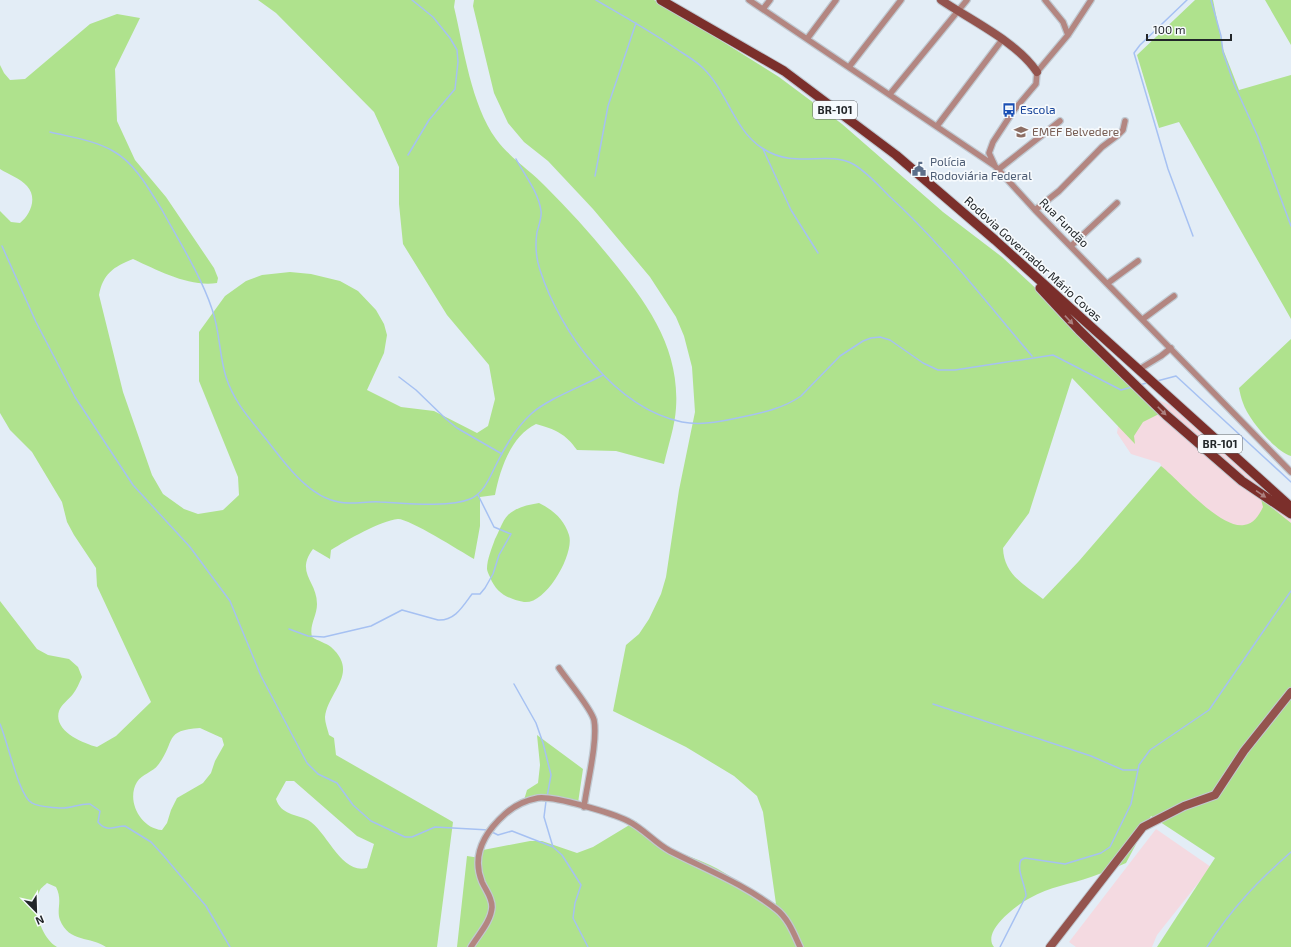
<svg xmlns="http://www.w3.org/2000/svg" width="1291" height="947" font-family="'Exo 2',sans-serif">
<rect width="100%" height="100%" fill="#e3edf6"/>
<path fill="#f4dae1" d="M1154,398L1170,405L1291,514V564L1238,537L1172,489L1160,463L1131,454L1117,433L1120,412Z
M1156,829L1211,867L1157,935L1152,947H1076L1069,942Z"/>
<path fill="#afe28d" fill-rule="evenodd" d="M258,0H455L454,7C464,49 471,104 496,139C510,158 530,170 546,187C569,210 591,234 611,259C647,303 680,348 676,408C675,426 668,446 664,464L616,451L577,450C566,434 555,429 536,424C511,436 500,469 495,495L480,497V526L474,559C460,551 410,519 398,519C380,521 347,540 331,550L330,559L313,549C295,573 317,581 317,604C317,616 309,625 312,637C318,641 326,643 331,647C360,673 328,691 325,717C325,723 328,730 329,735L334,738L336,755L453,822L437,947H106C91,936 69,943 60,920C56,909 63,901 56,887L47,883C45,885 41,888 40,890C31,906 41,938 57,947H0V601L37,649L48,655L69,659L78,667L82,677C79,683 77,689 73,694C69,699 61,705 59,711C53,731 83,743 97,747L116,736L151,702L97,586L96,568L74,535L67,522L62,502L32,452L10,430L0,413V211L11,222L20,223C30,215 38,198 27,186C21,179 8,174 0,169V65L4,73L10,80L25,79L90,24L117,14L140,18L115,69L117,121L135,160L166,197L214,268L218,278L217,283C189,287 159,271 133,259C113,267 103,274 99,295L123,392L152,475L163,494L184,509L198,514L223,510L239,495L238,477L199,381V332L225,296L246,281L262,275L290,272L311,274L340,281L358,291L376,310L384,324L387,335L384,353L367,390L401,407L434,411L477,433L488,426L495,399L489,365L447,315L403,244L399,204V167L374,112L276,13ZM200,728L222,738L224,745L215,761L211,773L203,783L177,798L171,810L167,823L162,830C140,828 126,800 137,782C142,774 153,772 158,765C176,742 163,730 200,728ZM286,781H294L357,836L374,844L367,868C341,875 327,831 308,820C296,814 281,815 276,799Z
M474,0H654L680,15L779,77L842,124L943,212L1002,257L1167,410L1143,422L1134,436L1135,444L1072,378L1029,513L1003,548C1004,575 1024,584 1043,599L1079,561L1161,466C1180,481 1220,529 1244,525C1254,524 1259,515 1263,507L1261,499L1291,523V947H1157L1215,858L1151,816L1126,863C1114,868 1103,873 1091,877C1071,884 1049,887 1030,898C1018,904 981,931 994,947H457L467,856L480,858L483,850L530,841H542L577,853L593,847L636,821C653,848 683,852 710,865C733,876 753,894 776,904L763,812L757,796L734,776L686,747L613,711L626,645L639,634L649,619L661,594L666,577L679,490L695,412L692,367L684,336L676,317L650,277L593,209L548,161L524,142L508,123L494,93L473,6Z
M1195,0H1213L1223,49L1239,90L1291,75V319L1179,122L1159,128L1137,55Z
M1265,0H1291V45Z
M1291,339V456C1275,451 1248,419 1243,403C1241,398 1240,393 1239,388Z
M539,503C553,510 564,519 569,535C575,553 546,605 524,602C508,599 496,593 490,577C489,575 487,571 487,569C487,559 492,548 495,539C499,532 502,521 508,515C517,507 527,505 539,503Z
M537,735L583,769L578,803L540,794L524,800L527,790L538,783L540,765Z"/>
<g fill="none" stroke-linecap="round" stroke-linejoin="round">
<path stroke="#a6c1f2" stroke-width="1.5" d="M596,0C625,17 654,33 681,52C689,57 697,62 703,68C727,91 734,130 762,148C795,170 826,150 853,164C867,172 878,185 889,196C942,244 986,302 1032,356
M1187,0L1140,45L1134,53L1168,169L1193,236
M1211,0L1221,36L1223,52L1234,84L1258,137L1291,226
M50,132C70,137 94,140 113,151C135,163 149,189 162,210C179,241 201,276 212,309C220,331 219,355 226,377C234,402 250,419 266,439C284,462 308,497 339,502C351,505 367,501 380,502C403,503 449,508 470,499C485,493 491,474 498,461C506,445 518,426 531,414C547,399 583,386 603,375
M763,149L791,210L818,253
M408,155L429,120L455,89L458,62L457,50L450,38L433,17L412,0
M516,159C524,174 539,193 541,211C542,217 539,225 537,232C535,245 536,258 540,270C560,332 615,408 682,422C702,426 722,421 742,417C762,413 784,408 801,396L840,356L863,341L871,338L880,337L890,340L923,363L938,370H955L1053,355L1121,390L1132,387
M595,176L608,106L636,23
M2,246L36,322L75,397L133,485L190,547L230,601L261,676L307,763L318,774L337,783L353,805L371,821L405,837H412L435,827L489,830
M399,377L416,390L446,419L457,428L502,454
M1157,381L1176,376L1291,482
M1139,385L1147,383
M289,629L308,636L324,637L371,626L402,610L438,620C455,621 463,606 472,594H480L485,588L493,574L499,555L511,534L494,527L478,495
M514,684L536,723L543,743L551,775L547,797
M933,704L1091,756L1123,770H1137
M0,724C7,739 19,797 32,803C38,807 51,807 59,808C70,809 80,803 90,804L100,811L98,822C107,833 114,826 125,826L151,842L163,855L206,906L230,947
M546,801L544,817L553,847
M492,832L498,835L512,831L553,847L562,855L581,885L575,903L573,918L588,947
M1000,947L1026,896C1026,886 1016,870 1021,860L1025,858L1065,864L1101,853L1110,847L1131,804L1139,765L1150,750L1209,710L1291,591
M1207,947C1231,909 1257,882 1291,852"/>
<defs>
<path id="street" d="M749,0L995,166L1035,210L1291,472
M1045,0L1063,22L1068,35
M763,9L770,0
M807,39L836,0
M849,67L901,0
M890,94L967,0
M937,126L1002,40
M995,166L989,153L993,142L1014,110L1036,84L1037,72L1068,35L1091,0
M999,169L1060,121
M1035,210L1059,191L1102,147L1118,135L1123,130L1125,121
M1071,246L1117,203
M1108,283L1138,261
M1143,319L1174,296
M1138,370L1161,356L1171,348
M559,668C567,680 591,708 594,720C598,741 587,784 584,807
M471,947C478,935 491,922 492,907C492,897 486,891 482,882C471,855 485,832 505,814C514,806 527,800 538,798C555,796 612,813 628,821C644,829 655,843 670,851C705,869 744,884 776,909C788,918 794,934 800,947"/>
<path id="secondary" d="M941,0C972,21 1017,42 1037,72
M1050,947L1143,827L1184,806L1215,795L1244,751L1291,692"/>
<path id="primary" d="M661,0L784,71L896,155L995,240L1291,507
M1040,288L1079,330L1166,415L1242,481L1291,514"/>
</defs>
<use href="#street" stroke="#c0c9d1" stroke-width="8"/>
<use href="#secondary" stroke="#c0c9d1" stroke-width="10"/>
<use href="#primary" stroke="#c0c9d1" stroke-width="11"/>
<use href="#street" stroke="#b38681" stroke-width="5.5"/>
<use href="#secondary" stroke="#94544e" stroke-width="8"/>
<use href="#primary" stroke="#7b2f2b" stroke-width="9"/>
</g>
<defs><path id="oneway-solid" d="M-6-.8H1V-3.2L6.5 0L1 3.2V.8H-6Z"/></defs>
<g fill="#ac807f">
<use href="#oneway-solid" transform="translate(1069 320) rotate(47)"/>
<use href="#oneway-solid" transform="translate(1162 411) rotate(45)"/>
<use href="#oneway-solid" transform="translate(1261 494) rotate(34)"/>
</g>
<defs>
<symbol id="bus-bare" viewBox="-9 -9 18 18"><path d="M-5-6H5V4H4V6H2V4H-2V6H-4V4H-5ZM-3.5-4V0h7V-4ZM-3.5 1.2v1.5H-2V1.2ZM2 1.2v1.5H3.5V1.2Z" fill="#1a4fb4" stroke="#f6fafd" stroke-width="2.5" paint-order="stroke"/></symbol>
<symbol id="school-bare" viewBox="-9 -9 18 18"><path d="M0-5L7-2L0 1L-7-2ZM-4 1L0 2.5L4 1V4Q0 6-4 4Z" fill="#8d6e63" stroke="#f6fafd" stroke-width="2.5" paint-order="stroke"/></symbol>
<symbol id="civic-bare" viewBox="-9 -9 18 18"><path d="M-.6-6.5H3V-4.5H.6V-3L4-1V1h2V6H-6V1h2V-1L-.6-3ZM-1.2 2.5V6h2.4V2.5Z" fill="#5c6f8a" stroke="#f6fafd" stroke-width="2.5" paint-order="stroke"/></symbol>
</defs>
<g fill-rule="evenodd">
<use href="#bus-bare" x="999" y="100" width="20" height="20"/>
<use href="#school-bare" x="1011" y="122" width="20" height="20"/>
<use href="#civic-bare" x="909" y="159" width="20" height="20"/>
</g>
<g text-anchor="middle" stroke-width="3.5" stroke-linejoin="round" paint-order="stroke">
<g fill="#f6fafd" stroke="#626669" stroke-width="1">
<rect x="813" y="101" width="44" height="18" rx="3"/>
<rect x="1198" y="435" width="44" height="18" rx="3"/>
</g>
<g font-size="11" font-weight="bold" fill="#222629">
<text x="835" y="114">BR-101</text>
<text x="1220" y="448">BR-101</text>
</g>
<g font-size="12" fill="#164399" stroke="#f6fafd" text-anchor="start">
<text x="1020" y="114">Escola</text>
</g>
<g font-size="12" fill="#785e54" stroke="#f6fafd" text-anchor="start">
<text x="1032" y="136">EMEF Belvedere</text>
</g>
<g font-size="12" fill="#4e5e75" stroke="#f6fafd" text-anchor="start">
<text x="930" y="166">Polícia<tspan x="930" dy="14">Rodoviária Federal</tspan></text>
</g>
<g font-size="12" fill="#222629" stroke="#f6fafd">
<text transform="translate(1064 223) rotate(45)" y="4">Rua Fundão</text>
<text transform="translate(1033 259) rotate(42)" y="4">Rodovia Governador Mário Covas</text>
</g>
</g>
<g transform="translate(36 911) rotate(157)" stroke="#f6fafd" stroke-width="3" paint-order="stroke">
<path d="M0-3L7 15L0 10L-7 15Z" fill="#222629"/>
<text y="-6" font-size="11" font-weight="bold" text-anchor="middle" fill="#222629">N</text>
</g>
<path d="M1147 34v6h84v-6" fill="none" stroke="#222629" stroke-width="2"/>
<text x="1153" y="34" font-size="12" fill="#222629" stroke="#f6fafd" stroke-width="3" paint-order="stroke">100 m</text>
</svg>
